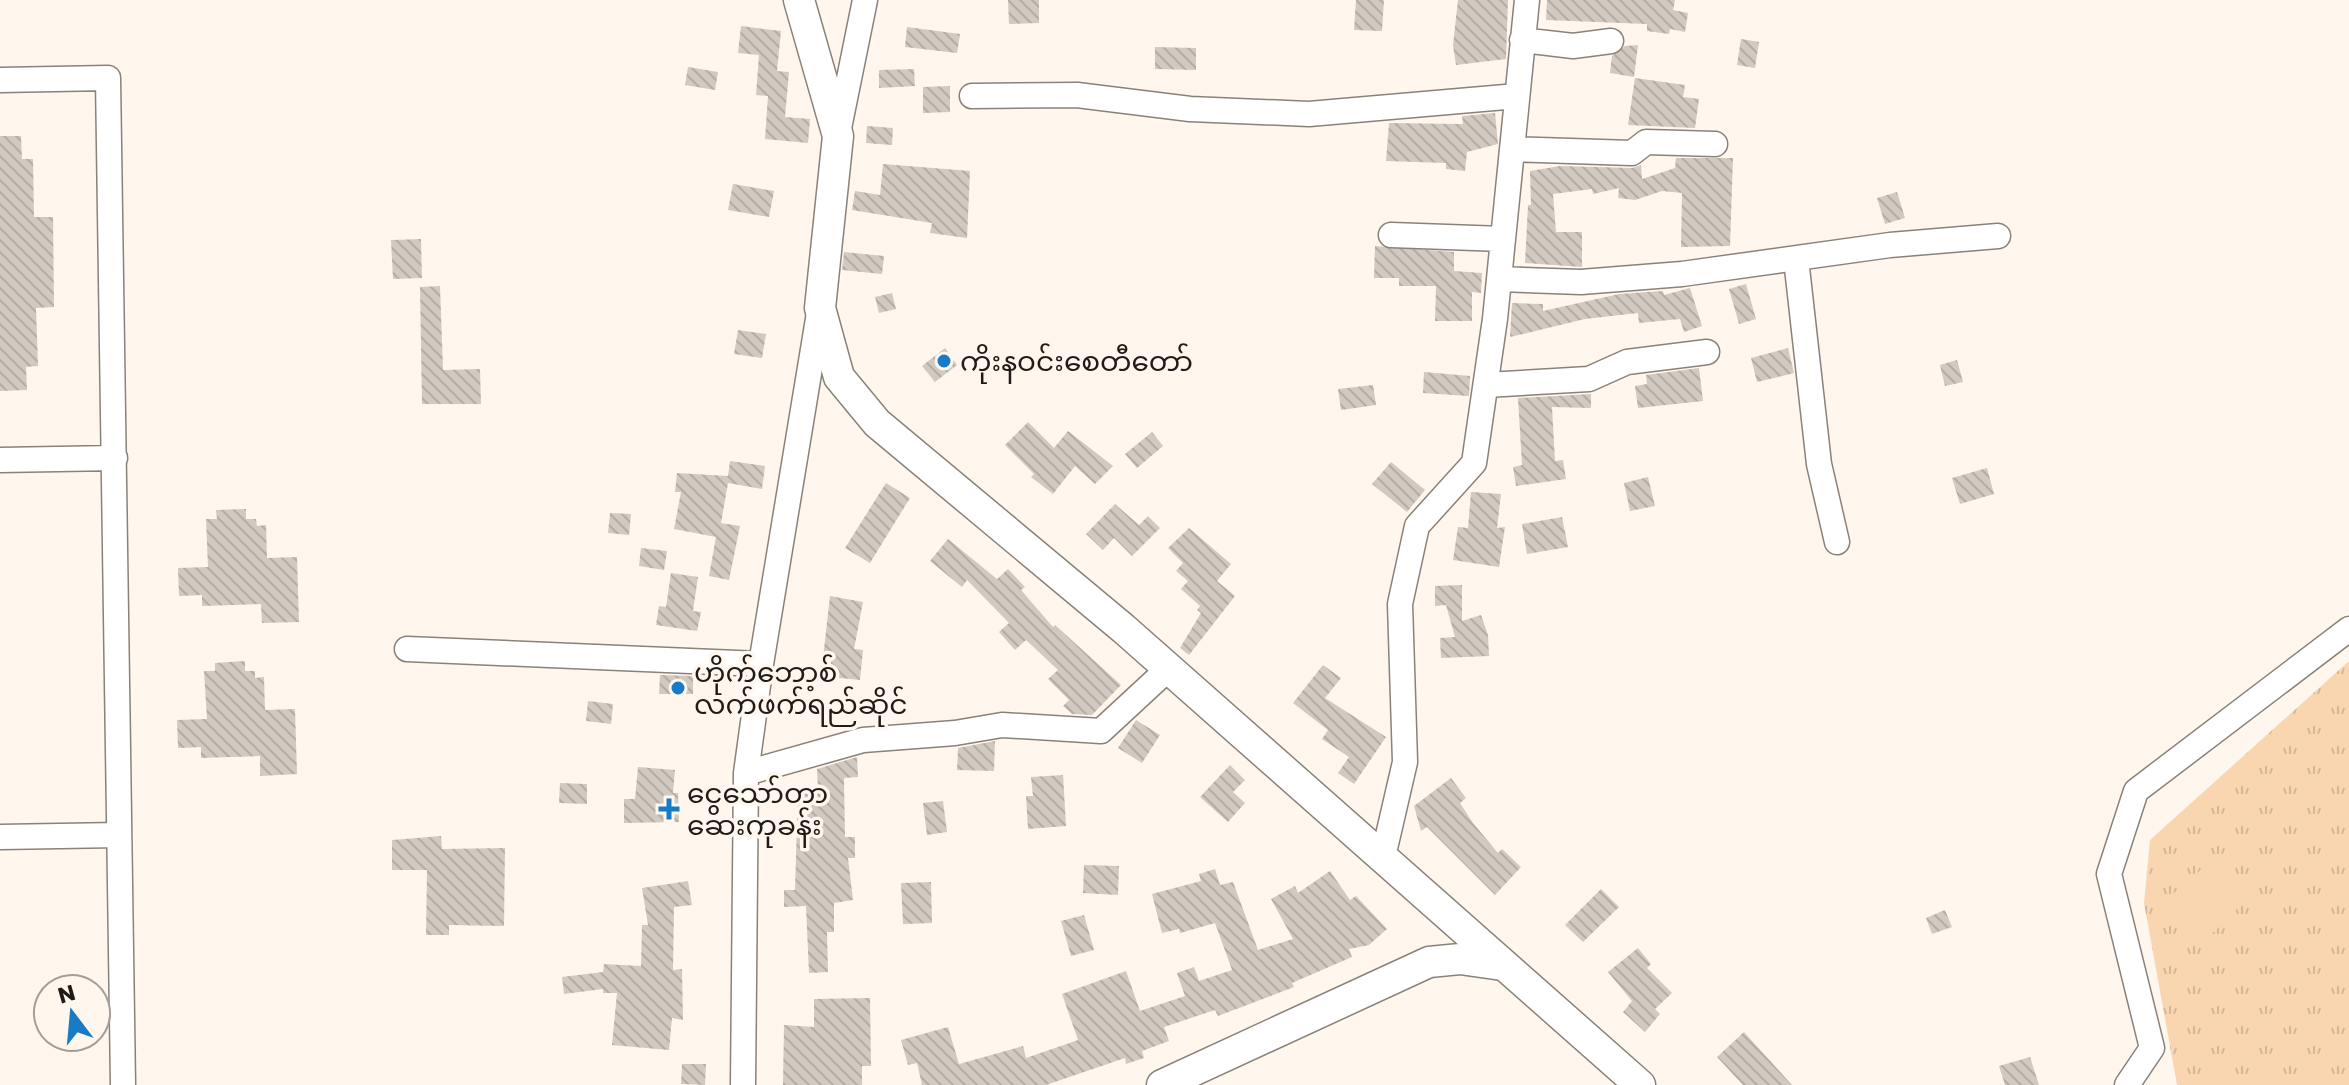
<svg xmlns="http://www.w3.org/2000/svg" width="2349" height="1085" font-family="Poppins,'Noto Sans Myanmar',sans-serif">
<defs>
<pattern id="grass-tufts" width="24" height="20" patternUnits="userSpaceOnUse" patternTransform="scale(2)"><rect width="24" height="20" fill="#f9d6b0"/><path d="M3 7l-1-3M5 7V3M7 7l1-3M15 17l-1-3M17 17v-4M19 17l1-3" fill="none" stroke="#d5b797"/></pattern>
<pattern id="building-back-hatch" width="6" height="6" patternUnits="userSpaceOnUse" patternTransform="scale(2)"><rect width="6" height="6" fill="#d2cac1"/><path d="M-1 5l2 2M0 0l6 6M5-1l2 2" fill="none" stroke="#b4ada5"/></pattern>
</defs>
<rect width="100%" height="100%" fill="#fff6ee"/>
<path fill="url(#grass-tufts)" d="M2349,661V1085H2177L2144,903L2150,840Z"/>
<path fill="#f9d6b0" d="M2209,863L2224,873L2243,903L2214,932L2195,935L2167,899Z"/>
<path fill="url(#building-back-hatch)" d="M1008,0H1039V23L1009,24Z
M1356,0H1384L1382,31L1354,30Z
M1458,0H1508L1506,59L1456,65L1453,45Z
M1547,0H1675L1673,10L1688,13L1685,32L1670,29L1669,34L1647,31V24L1546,20Z
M741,26L781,31L777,71L789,72L785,117L810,119L808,143L765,139L768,96L756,95L759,55L738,53Z
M907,27L960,34L957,53L905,47Z
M1741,39L1759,42L1755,68L1737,65Z
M1638,45L1634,77L1610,73L1612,56L1625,46Z
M1155,47L1196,48V70L1155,69Z
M688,67L718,72L715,90L685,85Z
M914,69L915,86L879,88V70Z
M1635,78L1685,85L1683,97L1699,99L1695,128L1628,125Z
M950,86V112L923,113V87Z
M1495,113L1498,144L1467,152L1465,171L1446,169V163L1386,161L1389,123L1463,124L1462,116Z
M867,126L893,128L892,145L866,143Z
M0,136H21L22,159H33L34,217H53L54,307L36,308L38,366L26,367L27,390L0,391Z
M1676,158H1733L1730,246L1681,247L1682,193L1662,191L1635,200L1618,198L1619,188L1593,194L1592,189L1553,194L1556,232H1582V267L1525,263L1528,205H1531L1530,171L1560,166L1632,168L1641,165L1642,179L1675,168Z
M883,164L970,171L967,238L930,233L932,223L852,210L855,191L880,195Z
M733,184L774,191L769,217L728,210Z
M1897,192L1905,218L1885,224L1877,198Z
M421,239L422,278L393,279L391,240Z
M1375,246L1454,252V271L1482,273L1481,293L1472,292V321H1435L1436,286H1399V278H1374Z
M844,252L884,256L882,274L842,270Z
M1746,284L1756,319L1739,324L1729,289Z
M440,286L443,370L480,369L481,404H422L420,287Z
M1690,288L1702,326L1684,332L1680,319L1639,323L1638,313L1585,319L1510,337L1512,303L1543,304V311L1619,294L1663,291L1664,295Z
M892,293L896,309L879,313L875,297Z
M738,330L766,334L762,358L734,354Z
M945,348L957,365L935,382L922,366Z
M1788,348L1794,373L1757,382L1751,358Z
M1957,360L1963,382L1945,386L1940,365Z
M1699,368L1703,401L1638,408L1635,386L1647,384L1646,375Z
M1424,372L1470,376L1469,396L1423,393Z
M1373,385L1376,405L1341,410L1338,389Z
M1591,394V408L1552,407L1555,461L1563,460L1566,479L1516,486L1513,467L1522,465L1518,398Z
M1028,422L1054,448L1068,431L1113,466L1095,484L1075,466L1053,494L1031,477L1034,474L1005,445Z
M1152,432L1163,446L1137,468L1125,454Z
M730,461L765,466L762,489L728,483L721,523L740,526L729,580L709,576L716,537L674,529L681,492H675L677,473L728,476Z
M1391,462L1425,490L1407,512L1372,484Z
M1987,468L1994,494L1960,504L1952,478Z
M1648,477L1655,506L1630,511L1624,483Z
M886,483L910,498L870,563L845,548Z
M1471,492L1501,494L1497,528L1505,527L1499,567L1453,560L1458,527L1468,528Z
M1115,504L1139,525L1148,516L1160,528L1132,556L1114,538L1103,550L1086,534Z
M246,509V519H256L257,526L266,525L267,558L297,557L299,622L262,623L261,604L202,606V595L179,596L178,568L208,567L206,519H217L216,510Z
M610,513L631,514L629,535L608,533Z
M1562,517L1568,547L1527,554L1522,524Z
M1189,528L1231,564L1217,581L1235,596L1189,655L1180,648L1201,613L1197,610L1200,606L1181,589L1188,581L1176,571L1183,563L1168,548Z
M948,539L997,579L1008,569L1025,587L1021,590L1053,627L1055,625L1121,685L1092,715L1072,714L1063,706L1069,700L1048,679L1058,670L1026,640L1015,650L999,632L1009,623L967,580L962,587L930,561Z
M641,548L667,551L664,570L639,566Z
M671,573L698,577L693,611L701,612L697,631L656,625L659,606L666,607Z
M1462,585V621L1481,615L1488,635L1489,656L1441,658L1440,638L1455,637L1446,605L1435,606V586Z
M830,596L863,602L854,649L863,650L860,680L821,676Z
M245,661V671H255V678L264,677L265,710L295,709L297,774L260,776V756L201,758V747L178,748L177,720L207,719L204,671H215V663Z
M1323,665L1341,678L1325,698L1386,737L1354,784L1338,773L1349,757L1322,739L1328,730L1293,703Z
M660,675L693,676V694H659Z
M588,701L613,704L611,724L586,721Z
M1136,720L1160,735L1142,763L1118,748Z
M995,741L994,771L957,770L958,748Z
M857,757L858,777L844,778L845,837H855V858H848L853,900L834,903V932H827L828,972L809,973L806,906L784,907V890H795L798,790H818L817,769Z
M1230,765L1245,780L1233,792L1245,803L1228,822L1200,797Z
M638,767L675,770L673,793H678L679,822L624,823V799H635Z
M1063,775L1066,826L1028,829L1026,796H1033L1031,777Z
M1451,778L1466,798L1460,803L1473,823L1498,853L1502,849L1521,867L1495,895L1427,827L1421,831L1414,806Z
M560,783L587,784V804L559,803Z
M943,801L947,832L927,835L923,803Z
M441,836L442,849L505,848L504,926L449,925V935H426L427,870H392V840Z
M1084,865L1119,866L1118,895L1083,893Z
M1215,869L1220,885L1233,882L1258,950L1293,939L1271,899L1295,886L1298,893L1330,871L1350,900L1356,896L1387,929L1369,945L1349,949L1352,957L1292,983L1294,987L1218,1016L1215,1010L1164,1027L1169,1041L1142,1051L1144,1058L1126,1064L1125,1058L1046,1085H922L917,1063L908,1065L901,1040L948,1027L959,1064L1023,1046L1026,1058L1078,1040L1062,994L1126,971L1140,1011L1185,996L1177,973L1194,967L1199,981L1232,970L1215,923L1180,933L1179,929L1162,933L1152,894L1201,881L1199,874Z
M688,881L692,905L674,907L673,970L682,969L683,1020L672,1018L669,1050L612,1045L617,993H603V989L564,994L562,977L603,972L604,964L641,966L642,925H648L642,888Z
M931,882L932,923L903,924L901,883Z
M1601,889L1619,907L1583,942L1565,925Z
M1945,910L1952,927L1932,934L1926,918Z
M1084,915L1094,950L1071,956L1061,921Z
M1638,948L1651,964L1647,968L1672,993L1655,1009L1660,1014L1645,1032L1623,1012L1632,1001L1608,972Z
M870,998L871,1066H862V1085H783L784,1025L814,1027V999Z
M1744,1032L1792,1085H1743L1717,1057Z
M2030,1057L2039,1085H2005L1999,1066Z
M682,1064H706L705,1085L681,1084Z"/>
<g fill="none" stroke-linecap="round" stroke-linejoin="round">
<defs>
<path id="minor" d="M1522,40L1573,46L1611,41
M0,80L108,78L123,1085
M972,96L1077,95L1190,109L1309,114L1517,96
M838,133L865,0
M1512,149L1632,153L1646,142L1715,144
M1391,235L1503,239
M1796,259L1819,464L1837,542
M1499,279L1581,282L1682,274L1890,245L1998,236
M1486,385L1589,379L1627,362L1707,352
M0,460L115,458
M407,649L761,664
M746,773L863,740L955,733L1002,725L1101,731L1168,669
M0,837L119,835
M1383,857L1405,762L1400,604L1417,526L1474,463L1495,319L1527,0
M743,1085L746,773L761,664L819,313
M2127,1085L2152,1048L2109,874L2136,791L2349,629"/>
<path id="major" d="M799,0L838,136L820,308L839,377L877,423L1124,629L1640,1085
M1162,1085L1429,962L1460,959L1502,965"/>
</defs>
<use href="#minor" stroke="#89827a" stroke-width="27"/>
<use href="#major" stroke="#89827a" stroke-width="33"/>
<use href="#minor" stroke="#fff" stroke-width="24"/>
<use href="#major" stroke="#fff" stroke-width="30"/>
</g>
<g fill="#197ac6" stroke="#fff6ee" stroke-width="3">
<circle cx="944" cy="361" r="8"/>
<circle cx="678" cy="688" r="8"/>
<path d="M665 797h8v8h8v8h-8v8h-8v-8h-8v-8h8z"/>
</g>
<g text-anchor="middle" stroke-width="7" stroke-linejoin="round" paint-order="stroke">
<g font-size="28" fill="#1e1b18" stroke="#fff6ee" text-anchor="start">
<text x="960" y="371">ကိုးနဝင်းစေတီတော်</text>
<text x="694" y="682">ဟိုက်ဘော့စ်<tspan x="694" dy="32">လက်ဖက်ရည်ဆိုင်</tspan></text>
<text x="687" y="803">ငွေသော်တာ<tspan x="687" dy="32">ဆေးကုခန်း</tspan></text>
</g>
</g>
<g transform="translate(72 1013) rotate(344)"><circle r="38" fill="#fff6ee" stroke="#a59e98" stroke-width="2"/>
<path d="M0-6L14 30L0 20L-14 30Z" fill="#197ac6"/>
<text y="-12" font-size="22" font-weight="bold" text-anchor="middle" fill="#1e1b18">N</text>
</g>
</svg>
